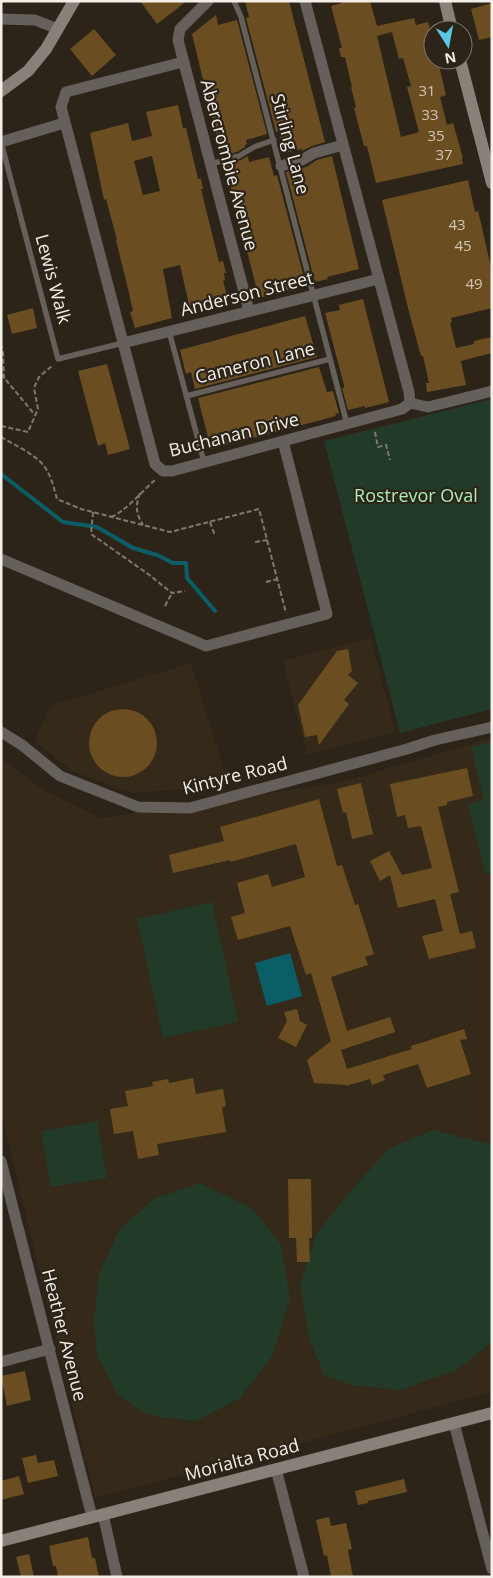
<svg xmlns="http://www.w3.org/2000/svg" width="493" height="1578" font-family="'Open Sans',sans-serif">
<rect width="100%" height="100%" fill="#2c2419"/>
<path fill="#352a19" d="M371,638L395,732L307,755L283,661Z
M191,663L226,777L185,789L132,793L72,771L35,741L50,706Z
M492,738V1392L95,1498L1,1113V758L43,790L101,818L342,782Z"/>
<path fill="#223a28" d="M492,399V709L400,733L324,441Z
M492,742V873L485,874L468,805L484,800L471,747Z
M212,902L238,1022L163,1038L137,919Z
M97,1121L107,1178L51,1187L41,1131Z
M433,1130L492,1145V1342L458,1369L401,1390L351,1385L324,1375L310,1341L300,1285L317,1233L349,1193L388,1149Z
M200,1183L253,1209L281,1245L290,1299L272,1356L239,1399L196,1421L160,1417L142,1412L118,1395L97,1355L94,1319L100,1270L121,1227L156,1198Z"/>
<path fill="#0b5e65" d="M290,953L302,996L267,1006L255,963Z"/>
<g fill="none" stroke-linecap="round" stroke-linejoin="round">
<path stroke="#0b5e65" stroke-width="4" d="M1,474L63,522L97,527L133,548L157,555L173,563H186L187,578L215,611"/>
</g>
<path fill="#6a4e21" fill-rule="evenodd" d="M140,1H187L157,24Z
M245,1H289L325,142L312,146L302,151V149L284,153L279,131L276,132L246,18L249,17Z
M342,1H370L377,26L414,18L416,25L428,22L432,38H433V60H435L436,66L439,65L446,95L440,97L447,125L453,123L463,158H462L463,164L376,183L367,146H364L354,108L356,107L351,87H352L345,57H341L339,48H342L331,6L342,3ZM392,32L399,59L403,58L411,86L407,87L419,132L401,137L377,36Z
M492,3V37L479,40L471,9Z
M216,15L218,25L237,20L267,134L246,140L247,144L245,145V147L237,152L223,156L222,150H220L192,34Z
M94,29L116,55L92,76L70,49Z
M178,105L183,128H186L198,179H201L203,189H201L219,262L223,261L226,273H224L225,280L223,281L228,299L190,309L180,265L163,269L172,318L135,328L130,312L133,311L128,289L116,240H117L106,199L104,200L90,133L128,123L132,141L152,136L146,112ZM152,156L160,191L143,195L134,161Z
M248,156L249,162L269,157L274,176L277,175L306,285L259,298L225,165L241,160Z
M332,156L359,269L327,277L328,279L315,282L286,172L306,167L317,160Z
M468,180L475,212L478,211L481,223L492,272V308L451,318L452,322L450,323L456,348L474,344V341L492,337V353L461,361L466,385L427,392L426,383H429L423,356H421L409,312L382,200Z
M363,299L389,402L365,408V406L348,410L342,388H344V385L325,313L340,310L339,305Z
M33,308L37,328L12,334L7,315Z
M305,316L317,357L195,389L191,372L186,374L180,350Z
M107,364L130,449L108,455L105,443L98,446L78,371Z
M319,367L327,392L333,391L339,413L335,414L336,416L211,449L198,398Z
M348,649L352,671L348,675L358,683L344,700L349,704L319,745L317,735L305,737L298,705L337,651Z
M89 743a34 34 0 1 1 68 0a34 34 0 1 1-68 0Z
M467,768L473,796L447,802V805L438,807L459,892L450,894L460,934L472,931L476,948L429,959L422,936L443,931L435,899L398,908L390,875L380,881L370,861L389,851L402,875L432,868L421,826L408,828L405,815L397,817L390,784Z
M361,783L373,834L352,839L346,812L343,813L337,789Z
M319,799L337,866L342,865L355,905L358,904L374,954L365,957L368,965L331,977L347,1031L390,1017L395,1032L341,1050L347,1069L412,1049L411,1046L464,1029L467,1039L460,1040L471,1074L427,1088L418,1064L383,1075L385,1080L372,1085L370,1079L346,1086V1085L314,1083L307,1060L331,1041L311,973L306,975L290,926L238,940L231,917L245,913L237,883L268,874L272,887L305,877L296,844L230,862V860L173,873L169,855L224,841L220,827Z
M297,1009L300,1021L307,1025L296,1047L278,1038L287,1021L284,1012Z
M193,1078L196,1094L223,1089L226,1106L222,1107L226,1132L157,1144L159,1155L138,1159L133,1131L114,1134L110,1109L128,1106L125,1091L153,1086L152,1082L168,1079L169,1083Z
M288,1179H311L312,1238H309L310,1262H297L296,1238H289Z
M25,1371L31,1400L7,1406L1,1376Z
M36,1455L38,1463L54,1460L58,1476L28,1483L22,1458Z
M19,1476L24,1494L1,1500V1481Z
M404,1479L407,1492L368,1501V1503L358,1505L355,1491Z
M329,1517L331,1526L346,1523L352,1549L348,1550L353,1577H331L327,1555L324,1556L316,1520Z
M88,1537L92,1558H95L99,1577H58L56,1566H53L49,1546Z
M29,1554L34,1577H21L16,1557Z"/>
<g fill="none" stroke-linecap="round" stroke-linejoin="round">
<path stroke="#7f786f" stroke-width="2" stroke-dasharray="5 2.5" stroke-linecap="butt" d="M1,344L3,353L4,379
M1,374L35,415
M1,426L28,432L38,409L34,388L39,377L53,365
M375,432L378,447L386,445L390,460
M1,437C13,444 36,455 44,466C51,475 54,488 57,499L81,509L170,532L259,509L286,613
M140,493C135,507 136,513 143,525
M93,512L91,534L148,574L172,593L185,591
M111,517C125,512 142,491 155,480
M210,522L215,536
M255,542L268,540
M266,582L278,579
M165,606L172,593"/>
<path stroke="#66605c" stroke-width="5.5" d="M234,1L241,17L347,424
M1,142L58,359L123,343
M211,164L239,156L254,147L274,140
M169,331L204,462
M186,396L330,359"/>
<path stroke="#66605c" stroke-width="11" d="M208,1L180,29L178,40L249,311
M1,19L35,20L58,29
M183,62L66,92L61,107L155,464L163,471H172L402,409L410,403L409,392L305,1
M1,142L64,123
M281,166L302,160L314,153L343,145
M123,343L379,279
M410,403L428,407L492,391
M1,559L206,646L327,614L283,441
M1,732L22,745L60,776L138,807L190,808L407,749L435,740L492,727
M1,1161L92,1517
M1,1362L50,1349
M454,1423L492,1569
M276,1469L304,1577
M103,1514L117,1577"/>
<path stroke="#8a807a" stroke-width="12" d="M445,1L452,30
M460,60L492,183
M1,91L28,71L46,49L74,1
M1,1541L492,1413"/>
</g>
<g text-anchor="middle" stroke-width="4.5" stroke-linejoin="round" paint-order="stroke">
<g font-size="15" fill="#d1c6b6">
<text x="427" y="96">31</text>
<text x="430" y="120">33</text>
<text x="436" y="141">35</text>
<text x="444" y="160">37</text>
<text x="457" y="230">43</text>
<text x="463" y="251">45</text>
<text x="474" y="289">49</text>
</g>
<g font-size="18" fill="#f3eee7" stroke="#2c2419">
<text transform="translate(290 144) rotate(75)" y="6">Stirling Lane</text>
<text transform="translate(229 165) rotate(75)" y="6">Abercrombie Avenue</text>
<text transform="translate(53 279) rotate(75)" y="6">Lewis Walk</text>
<text transform="translate(247 294) rotate(-14)" y="6">Anderson Street</text>
<text transform="translate(255 363) rotate(-14)" y="6">Cameron Lane</text>
<text transform="translate(234 435) rotate(-14)" y="6">Buchanan Drive</text>
<text transform="translate(235 776) rotate(-14)" y="6">Kintyre Road</text>
<text transform="translate(64 1335) rotate(76)" y="6">Heather Avenue</text>
<text transform="translate(242 1460) rotate(-15)" y="6">Morialta Road</text>
</g>
<g font-size="18" fill="#a8edb7" stroke="#2c2419">
<text x="416" y="502">Rostrevor Oval</text>
</g>
</g>
<rect width="493" height="1578" fill="none" stroke="#f3eee7" stroke-width="5"/>
<g transform="translate(448 45) rotate(169)"><circle r="24" fill="#2c2419" stroke="#7c756b"/>
<path d="M0-4L9 19L0 12L-9 19Z" fill="#5ac8e5"/>
<text y="-8" font-size="14" font-weight="bold" text-anchor="middle" fill="#f3eee7">N</text>
</g>
</svg>
